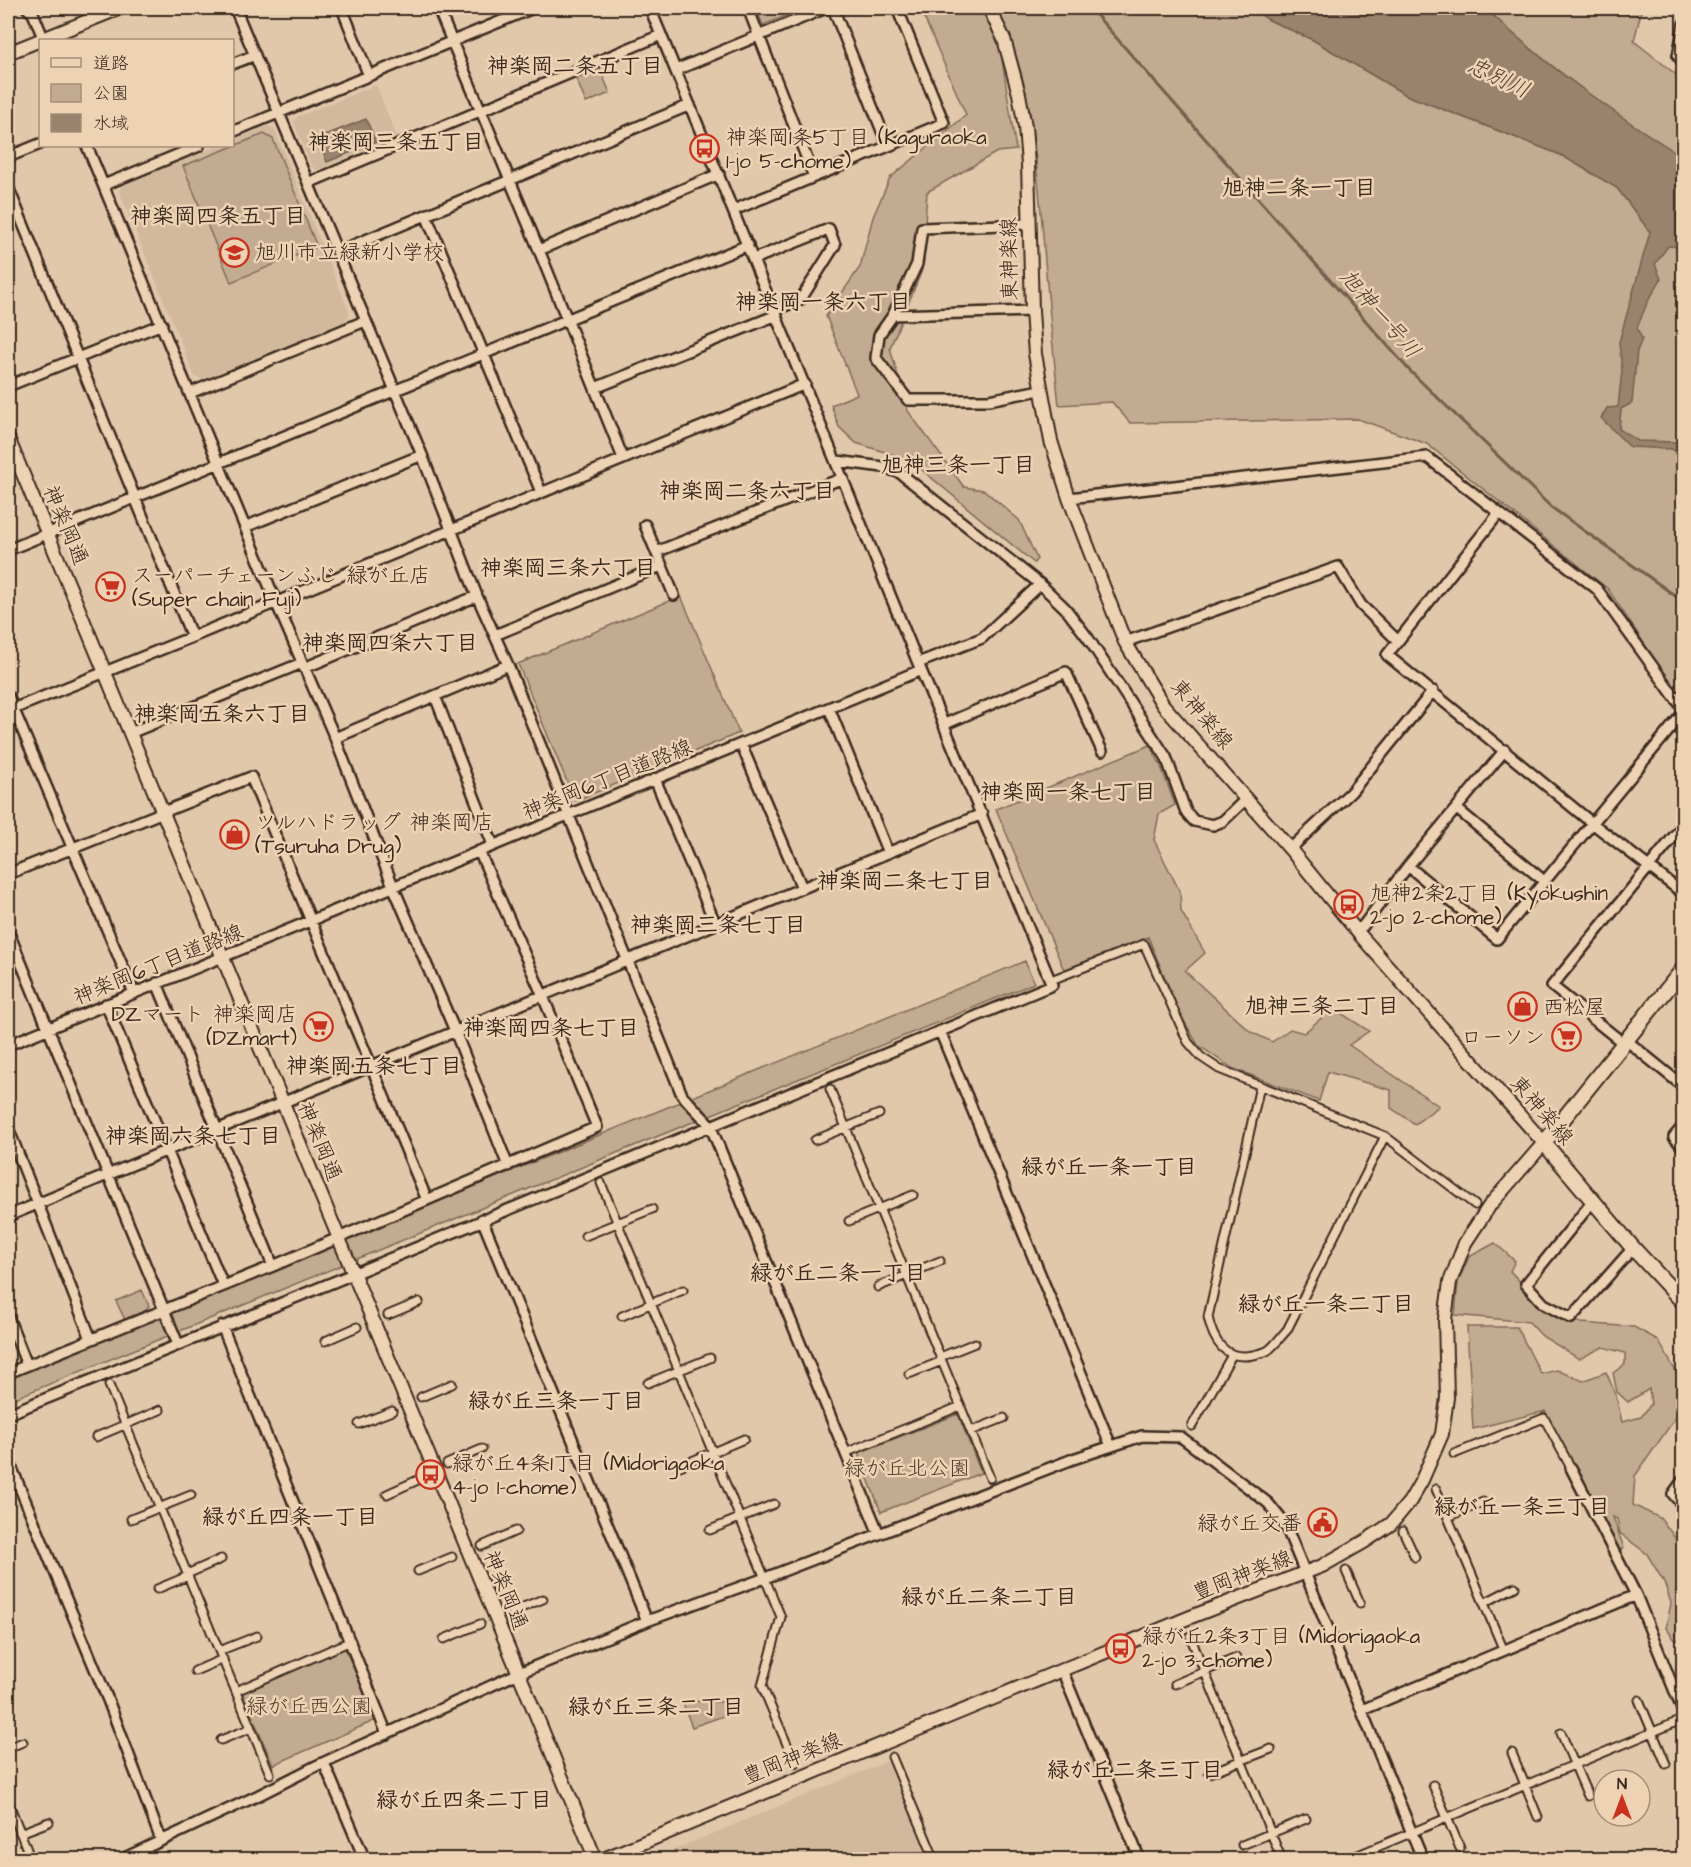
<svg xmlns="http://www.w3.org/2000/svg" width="1691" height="1867" font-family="'Architects Daughter','Klee One',sans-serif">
<rect width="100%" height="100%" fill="#e2c8ab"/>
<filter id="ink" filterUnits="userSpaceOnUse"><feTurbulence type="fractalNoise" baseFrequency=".0167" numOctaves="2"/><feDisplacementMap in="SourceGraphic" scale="12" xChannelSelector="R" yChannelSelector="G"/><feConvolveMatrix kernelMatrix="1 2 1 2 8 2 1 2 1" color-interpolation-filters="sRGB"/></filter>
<g filter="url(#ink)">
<path fill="#d2b99e" d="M376,85L397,137L317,170L311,166L294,122L297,117Z
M267,126L274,128L350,314L345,321L203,380L195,377L119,191L121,185L218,146H232L233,140Z
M888,1761L929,1859H650L709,1835Z"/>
<path fill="#c3ab91" stroke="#7f6a58" stroke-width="1.5" d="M756,8H807L763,25Z
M920,8H982L999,40L1016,150L997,152L927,192L922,270L890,348L908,411L964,487L984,490L1019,520L1037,559L1034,563L910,460L856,443L839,427L831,405L857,394L826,316L860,267L873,217L890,178L966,115Z
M997,8H1251L1269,20L1313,40L1406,95L1561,155L1617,188L1650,232L1668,246L1683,247V702L1608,589L1427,444L1358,419L1130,423L1112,402L1059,405C1053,348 1047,292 1043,235C1036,158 1032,78 997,8Z
M1485,8H1642L1634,41L1683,80V157C1612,113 1546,66 1485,8Z
M600,69L610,93L586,103L576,78Z
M264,134L273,139L317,247L231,282L183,166Z
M681,596L739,733L575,801L518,664Z
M1150,745L1160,764L1175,805L1159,814L1154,840L1180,892L1181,911L1205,953L1185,971L1251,1032L1272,1042L1290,1029L1304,1033L1333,1008L1369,1031L1349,1045L1439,1106L1415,1124L1391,1108V1090L1328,1072L1319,1101L1232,1068L1198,1045L1181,1016L1148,937L1064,970L996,809Z
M1025,961L1034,983L8,1401V1377Z
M1495,1243L1515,1261L1510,1271L1542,1305L1581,1323L1634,1327L1658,1340L1683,1384V1407L1635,1476L1633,1505L1660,1518L1683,1548V1640H1675L1666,1628L1671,1603L1664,1582L1647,1554L1620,1533L1617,1519L1613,1517L1624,1548L1619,1551L1545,1411L1473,1429L1467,1327H1517L1541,1374L1557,1370L1583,1381L1606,1372L1616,1395L1622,1422L1641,1417L1651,1404L1649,1389L1628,1402L1617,1392L1613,1373L1625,1364V1353L1603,1347L1579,1359L1542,1336L1529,1322L1455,1315L1458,1282L1469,1257Z
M142,1290L149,1306L145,1312L125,1320L116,1301Z
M958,1414L981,1473L881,1512L858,1453Z
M345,1648L376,1720L273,1765L242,1692Z
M682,1701L728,1702L732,1713L692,1727Z"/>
<path fill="#9a836d" stroke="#745f4d" stroke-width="1.5" d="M1251,8H1485C1547,67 1612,112 1683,157V247L1668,246L1655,264L1661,279L1647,303L1637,328L1642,339L1637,351L1632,403L1621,409L1619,429L1638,441L1677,442L1683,447V456L1671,449L1630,447L1601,418L1607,408L1618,407L1622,371L1619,342L1650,232L1617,188L1561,155L1406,95L1313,40L1269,20Z
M366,119L376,142L327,162L318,138Z"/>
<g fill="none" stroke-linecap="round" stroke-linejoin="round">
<path stroke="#745f4d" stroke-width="3" d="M1090,8L1410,371L1551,507L1684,602"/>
<defs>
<path id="pedestrian" d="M1051,980L1144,944L1188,1042L1201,1057L1219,1069L1385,1136L1475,1205
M1260,1086L1208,1317C1213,1341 1225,1361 1253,1355C1257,1354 1263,1353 1267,1351C1274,1347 1281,1336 1287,1330L1385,1136
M830,1089L990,1478
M815,1140L879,1114
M601,1183L781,1617L762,1686L795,1763
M849,1221L913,1195
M585,1236L652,1209
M878,1287L940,1261
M388,1315L419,1302
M622,1316L683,1290
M325,1341L357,1327
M940,1357L975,1343
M909,1374L942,1361
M648,1383L710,1358
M109,1385L270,1774
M421,1397L452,1384
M359,1424L392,1411
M1192,1426L1232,1355
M971,1431L1004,1418
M96,1437L160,1410
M845,1453L961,1406
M1454,1454L1544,1418L1571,1468
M447,1464L482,1449
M680,1466L744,1439
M1436,1489L1504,1651
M387,1494L420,1479
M1448,1517L1483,1502
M131,1519L191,1495
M710,1530L774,1504
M1403,1531L1415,1557
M482,1546L516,1531
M418,1571L452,1557
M1346,1571L1360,1603
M187,1574L221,1559
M157,1589L188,1576
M1484,1603L1515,1587
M511,1612L543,1599
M1190,1636L1282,1860
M444,1639L480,1624
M219,1651L257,1636
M195,1671L223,1659
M1175,1684L1236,1658
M236,1691L351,1641
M1639,1700L1666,1764
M1561,1733L1588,1796
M221,1740L251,1728
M8,1748L23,1742
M1512,1753L1538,1817
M892,1757L935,1860
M1209,1773L1271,1749
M1433,1785L1460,1848
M8,1801L31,1860
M20,1833L49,1822
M1242,1845L1306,1819
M1346,1860L1684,1719"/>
<path id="minor" d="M27,8L33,13L44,40
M235,8L422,455L477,596L508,665L682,1095L710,1125L879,1534
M342,8L369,76
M438,8L539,250L623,458
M748,8L814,177
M833,8L888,146
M1684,24L1678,56L1684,63
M232,64L255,55
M676,70L826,8
M232,132L533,8
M87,146L276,602L335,738L393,886L455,1031L508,1166
M8,157L40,144
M308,183L661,35
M104,185L199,146
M8,187L192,637
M734,210L944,123L897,8
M426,215L541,492
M539,250L719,174
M337,252L690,105
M754,259L829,229L835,245L801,299L775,310
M1032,311L893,315L879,335L876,358L908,400H989L1040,390
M893,315L917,264L922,228L1030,224
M8,386L162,324
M595,388L777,315
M190,393L365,321
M837,461L883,467L900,473L1040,584L1065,608L1088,638L1166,757L1186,812L1194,821L1213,825L1223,821L1246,799
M1069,498L1427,457L1597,589L1684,710
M1499,513L1387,655L1592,823L1684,894
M645,525L674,595
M245,527L422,455
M8,550L748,245
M656,552L843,478
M495,635L661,566
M1125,642L1338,567L1361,605L1398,641
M918,663L982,638L1040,584
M304,668L477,596
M8,696L134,993
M435,696L493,845
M829,708L888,853
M8,711L192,637L805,384
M945,724L1066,672L1102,751
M130,733L302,663
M335,738L508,665
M741,744L802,888
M655,779L715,923
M1457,809L1544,881
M1290,849L1351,792L1433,691
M1408,866L1497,939L1684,712
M8,874L251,777L427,1200
M1356,930L1363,926L1408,866L1505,750
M8,931L178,1344
M157,983L273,1266
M106,1004L223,1285
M940,1031L1111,1446
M1626,1040L1684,1087
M1623,1043L1552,986L1684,824
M8,1045L921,670
M1684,1125L1674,1137L1684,1148
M8,1128L91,1339
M1593,1201L1526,1284L1544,1304L1571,1318L1633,1248
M8,1216L982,814
M482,1219L647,1621
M8,1317L27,1365
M222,1326L387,1734
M8,1373L273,1266L597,1127L542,994L479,851
M8,1414L336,1281L1052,985L918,663L650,8
M8,1459L108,1700L161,1840
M1571,1468L1636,1595L1684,1714
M1684,1479L1673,1494L1684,1507
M1062,1670L1140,1860
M1362,1710L1636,1595
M324,1763L365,1860
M120,1860L259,1795L318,1765L519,1673L647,1621L765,1578L1073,1459L1142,1436L1181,1437L1268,1503L1285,1524L1423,1860
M1676,1860L1684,1856"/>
<path id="tertiary" d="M8,53L120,8
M8,438L596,1860
M601,1860L1188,1618L1322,1566L1364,1542L1391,1524L1410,1501L1422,1480L1442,1434L1447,1398L1445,1319L1450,1282L1465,1243L1490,1205L1544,1143L1360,935L1290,849L1163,705L1125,642L1069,498L1051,441L1035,354L1032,311L1028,164L1025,127L1019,94L1004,39L989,8"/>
<path id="secondary" d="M1684,968L1544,1143L1633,1248L1684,1303"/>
</defs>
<use href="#pedestrian" stroke="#3b2a1e" stroke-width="11"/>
<use href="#minor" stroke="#3b2a1e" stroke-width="14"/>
<use href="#tertiary" stroke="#3b2a1e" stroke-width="16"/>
<use href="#secondary" stroke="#3b2a1e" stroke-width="18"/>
<use href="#pedestrian" stroke="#edd2b4" stroke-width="7"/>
<use href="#minor" stroke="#edd2b4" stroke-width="9"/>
<use href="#tertiary" stroke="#edd2b4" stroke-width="12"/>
<use href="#secondary" stroke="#edd2b4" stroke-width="14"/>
</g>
</g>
<defs>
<symbol id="bus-ring" viewBox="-11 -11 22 22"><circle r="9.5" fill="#edd2b4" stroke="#c8321e" stroke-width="1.5"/><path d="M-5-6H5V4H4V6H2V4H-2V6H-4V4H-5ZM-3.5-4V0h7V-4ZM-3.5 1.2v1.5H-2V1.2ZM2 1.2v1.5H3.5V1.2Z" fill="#c8321e"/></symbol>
<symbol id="school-ring" viewBox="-11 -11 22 22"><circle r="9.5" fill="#edd2b4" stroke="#c8321e" stroke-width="1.5"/><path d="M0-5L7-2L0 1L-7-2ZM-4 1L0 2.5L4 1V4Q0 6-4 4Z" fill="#c8321e"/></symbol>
<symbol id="supermarket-ring" viewBox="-11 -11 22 22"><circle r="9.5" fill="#edd2b4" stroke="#c8321e" stroke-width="1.5"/><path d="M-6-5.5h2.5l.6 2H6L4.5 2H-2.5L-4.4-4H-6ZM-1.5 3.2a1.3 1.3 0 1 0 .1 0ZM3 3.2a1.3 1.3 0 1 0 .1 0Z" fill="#c8321e"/></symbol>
<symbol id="shop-ring" viewBox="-11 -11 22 22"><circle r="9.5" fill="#edd2b4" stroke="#c8321e" stroke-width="1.5"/><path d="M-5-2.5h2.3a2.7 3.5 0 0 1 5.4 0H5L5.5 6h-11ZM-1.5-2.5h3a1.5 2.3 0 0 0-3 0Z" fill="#c8321e"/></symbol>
<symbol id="civic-ring" viewBox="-11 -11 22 22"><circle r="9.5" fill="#edd2b4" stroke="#c8321e" stroke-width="1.5"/><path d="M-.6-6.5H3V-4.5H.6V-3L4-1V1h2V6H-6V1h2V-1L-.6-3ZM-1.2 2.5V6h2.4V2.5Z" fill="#c8321e"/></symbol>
</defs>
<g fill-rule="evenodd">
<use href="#bus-ring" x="688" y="132" width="33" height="33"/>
<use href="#school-ring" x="218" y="236" width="33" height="33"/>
<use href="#supermarket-ring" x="94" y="570" width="33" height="33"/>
<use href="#shop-ring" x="218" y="818" width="33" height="33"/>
<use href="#bus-ring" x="1332" y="888" width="33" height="33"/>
<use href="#shop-ring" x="1506" y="990" width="33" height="33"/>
<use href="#supermarket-ring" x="302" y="1010" width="33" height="33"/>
<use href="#supermarket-ring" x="1550" y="1020" width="33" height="33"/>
<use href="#bus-ring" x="414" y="1458" width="33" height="33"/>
<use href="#civic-ring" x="1306" y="1506" width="33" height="33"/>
<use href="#bus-ring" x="1104" y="1632" width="33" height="33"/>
</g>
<g text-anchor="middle" stroke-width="5" stroke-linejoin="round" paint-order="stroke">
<g font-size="21" fill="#3b2a1e" stroke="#edd2b4" text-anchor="start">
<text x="726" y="144">神楽岡1条5丁目 (Kaguraoka<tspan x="726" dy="24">1-jo 5-chome)</tspan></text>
<text x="255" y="259">旭川市立緑新小学校</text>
<text x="132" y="582">スーパーチェーンふじ 緑が丘店<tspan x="132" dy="24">(Super chain Fuji)</tspan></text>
<text x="255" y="829">ツルハドラッグ 神楽岡店<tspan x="255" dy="24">(Tsuruha Drug)</tspan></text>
<text x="1370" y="900">旭神2条2丁目 (Kyokushin<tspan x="1370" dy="24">2-jo 2-chome)</tspan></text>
<text x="1543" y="1014">西松屋</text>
<text x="297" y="1021" text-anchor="end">DZマート 神楽岡店<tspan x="297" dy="24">(DZmart)</tspan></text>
<text x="1545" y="1044" text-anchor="end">ローソン</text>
<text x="452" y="1470">緑が丘4条1丁目 (Midorigaoka<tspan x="452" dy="24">4-jo 1-chome)</tspan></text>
<text x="1302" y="1530" text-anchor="end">緑が丘交番</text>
<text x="1142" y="1643">緑が丘2条3丁目 (Midorigaoka<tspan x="1142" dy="24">2-jo 3-chome)</tspan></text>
</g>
<g font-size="21" fill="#3b2a1e" stroke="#edd2b4">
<text transform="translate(1009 259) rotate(-91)" y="7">東神楽線</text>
<text transform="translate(66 525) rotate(67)" y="7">神楽岡通</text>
<text transform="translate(1202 714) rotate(50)" y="7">東神楽線</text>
<text transform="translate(607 779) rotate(-22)" y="7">神楽岡6丁目道路線</text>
<text transform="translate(158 964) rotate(-22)" y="7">神楽岡6丁目道路線</text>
<text transform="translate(1542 1110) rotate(49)" y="7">東神楽線</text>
<text transform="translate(320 1141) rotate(68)" y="7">神楽岡通</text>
<text transform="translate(1242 1575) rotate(-21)" y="7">豊岡神楽線</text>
<text transform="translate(506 1590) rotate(68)" y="7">神楽岡通</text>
<text transform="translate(792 1758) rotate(-22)" y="7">豊岡神楽線</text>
</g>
<g font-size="21" fill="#4f3d2f" stroke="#edd2b4">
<text x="907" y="1475">緑が丘北公園</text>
<text x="309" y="1713">緑が丘西公園</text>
</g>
<g font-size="22" font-weight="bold" fill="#3b2a1e" stroke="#edd2b4">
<text x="575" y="73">神楽岡二条五丁目</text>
<text x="396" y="149">神楽岡三条五丁目</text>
<text x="1299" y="195">旭神二条一丁目</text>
<text x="218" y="223">神楽岡四条五丁目</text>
<text x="823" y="309">神楽岡一条六丁目</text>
<text x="958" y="472">旭神三条一丁目</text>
<text x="747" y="498">神楽岡二条六丁目</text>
<text x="568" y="575">神楽岡三条六丁目</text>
<text x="390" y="650">神楽岡四条六丁目</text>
<text x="222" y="721">神楽岡五条六丁目</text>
<text x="1068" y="799">神楽岡一条七丁目</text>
<text x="905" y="888">神楽岡二条七丁目</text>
<text x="718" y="932">神楽岡三条七丁目</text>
<text x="1322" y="1013">旭神三条二丁目</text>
<text x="551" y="1035">神楽岡四条七丁目</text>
<text x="374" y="1073">神楽岡五条七丁目</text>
<text x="193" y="1143">神楽岡六条七丁目</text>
<text x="1109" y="1174">緑が丘一条一丁目</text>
<text x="838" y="1280">緑が丘二条一丁目</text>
<text x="1326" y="1311">緑が丘一条二丁目</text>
<text x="556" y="1408">緑が丘三条一丁目</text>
<text x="1522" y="1514">緑が丘一条三丁目</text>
<text x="290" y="1524">緑が丘四条一丁目</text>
<text x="989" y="1604">緑が丘二条二丁目</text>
<text x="656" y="1714">緑が丘三条二丁目</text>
<text x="1135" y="1777">緑が丘二条三丁目</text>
<text x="464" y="1807">緑が丘四条二丁目</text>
</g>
<g font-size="22" font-style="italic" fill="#534032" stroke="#edd2b4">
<text transform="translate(1499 77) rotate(25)" y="8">忠別川</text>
<text transform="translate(1381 313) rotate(49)" y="8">旭神一号川</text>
</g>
</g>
<rect width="1691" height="1867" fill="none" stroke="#edd2b4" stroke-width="30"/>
<rect x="15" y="15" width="1661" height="1837" fill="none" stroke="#3b2a1e" stroke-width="2" filter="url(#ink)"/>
<rect x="39" y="39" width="195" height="108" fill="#edd2b4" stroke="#a68f78" stroke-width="1.5"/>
<rect x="51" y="58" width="30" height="9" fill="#edd2b4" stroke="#a68f78" stroke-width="1.5"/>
<text x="93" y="69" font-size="18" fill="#3b2a1e">道路</text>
<rect x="51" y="84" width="30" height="18" fill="#c3ab91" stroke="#a68f78" stroke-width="1.5"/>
<text x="93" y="99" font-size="18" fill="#3b2a1e">公園</text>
<rect x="51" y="114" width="30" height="18" fill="#9a836d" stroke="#a68f78" stroke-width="1.5"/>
<text x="93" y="129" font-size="18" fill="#3b2a1e">水域</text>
<g transform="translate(1622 1798)"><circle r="28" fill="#edd2b4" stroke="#a68f78" stroke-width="1.5"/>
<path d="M0-4.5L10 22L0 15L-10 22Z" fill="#c8321e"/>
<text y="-9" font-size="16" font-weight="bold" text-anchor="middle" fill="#3b2a1e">N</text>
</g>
</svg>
